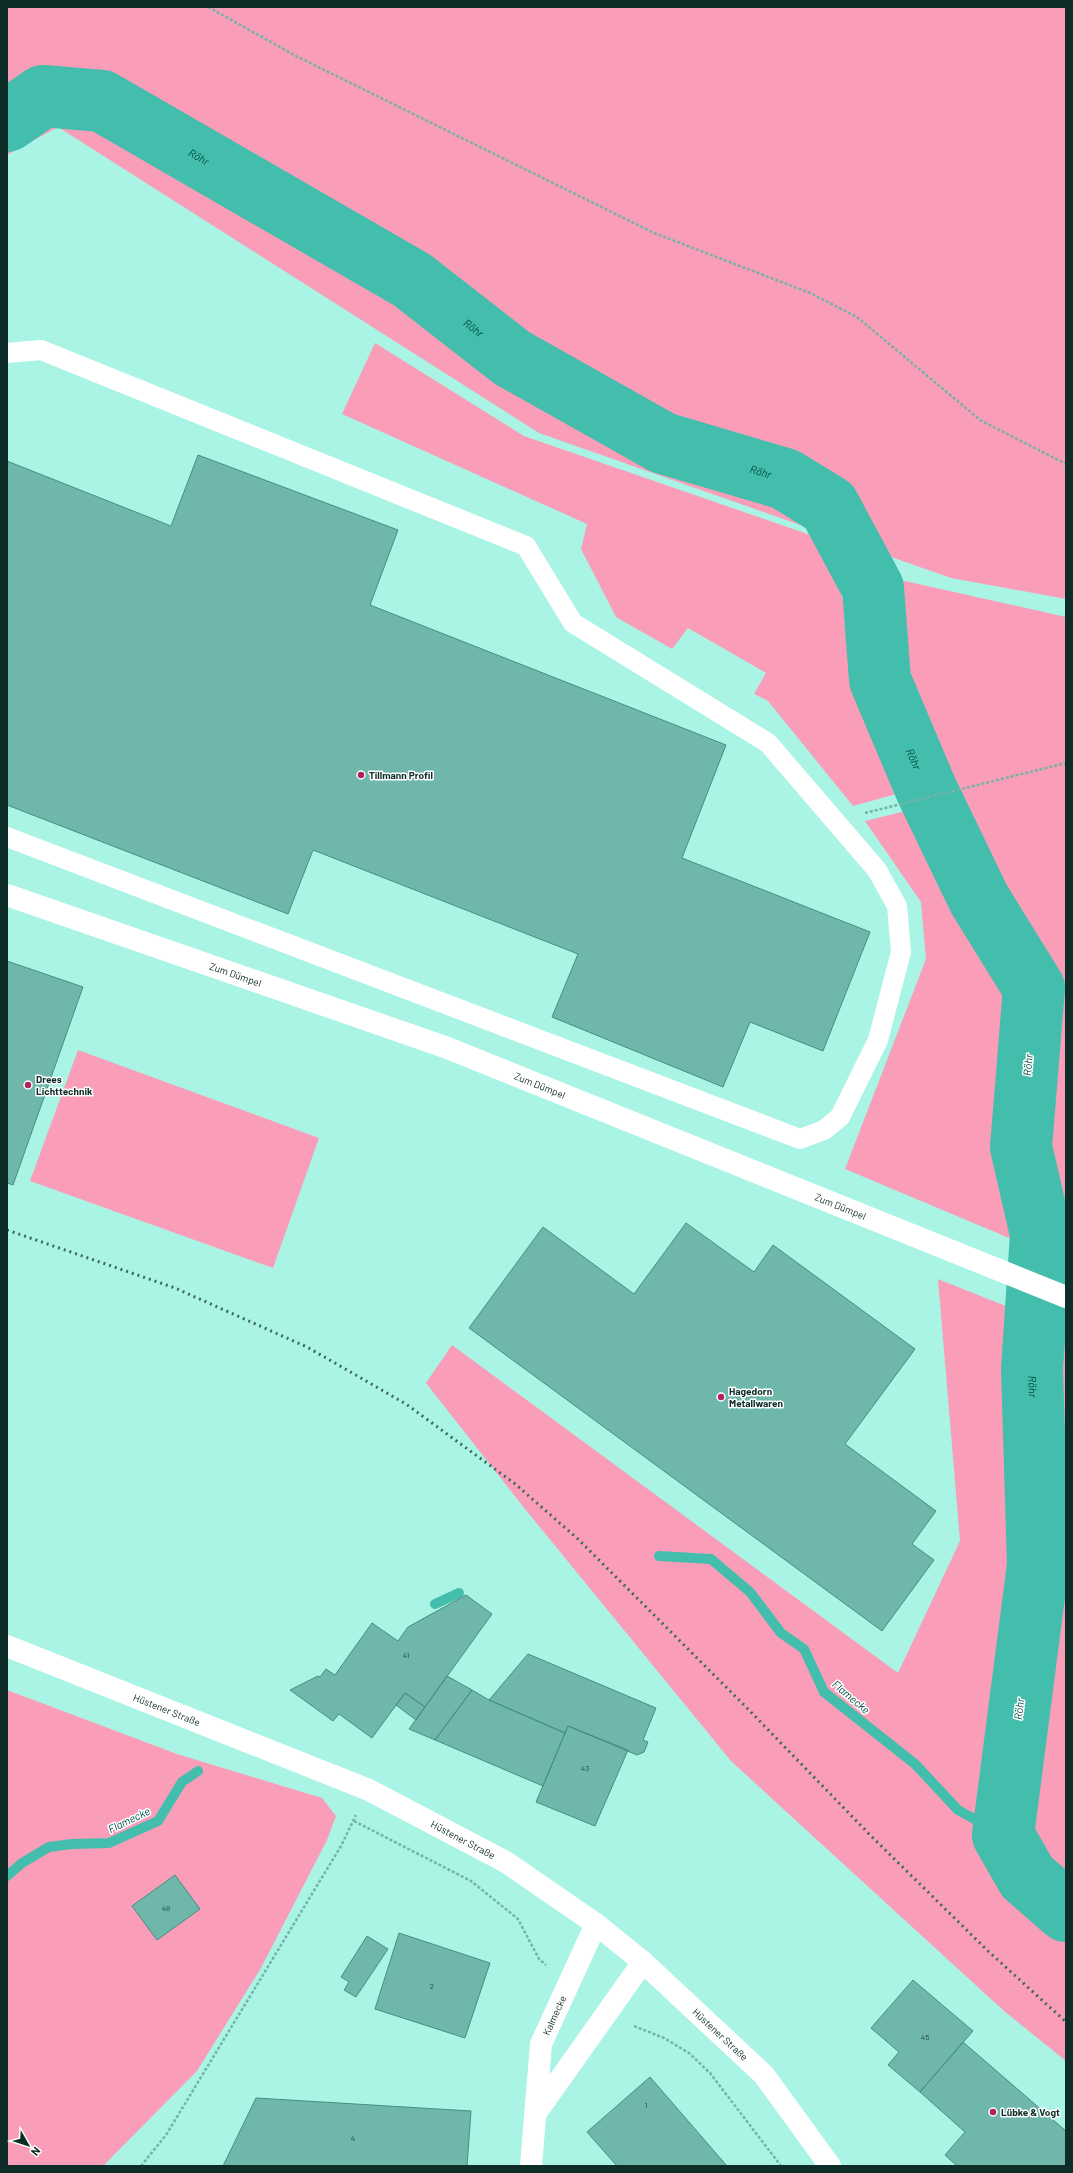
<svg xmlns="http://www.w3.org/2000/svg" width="1073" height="2173" viewBox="0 0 1073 2173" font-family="Barlow,sans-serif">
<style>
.green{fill:#fa9db8}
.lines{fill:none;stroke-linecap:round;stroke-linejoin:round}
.stream{stroke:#44beac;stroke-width:10}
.river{stroke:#44beac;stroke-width:62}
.building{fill:#6eb7aa;stroke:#458e81}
.path{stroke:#76b2a7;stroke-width:2.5;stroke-dasharray:3 2;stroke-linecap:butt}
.service{stroke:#fff;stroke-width:20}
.minor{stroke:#fff;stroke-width:22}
.secondary{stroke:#fff;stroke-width:22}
.rail{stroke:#3c6861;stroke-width:3;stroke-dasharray:2 4;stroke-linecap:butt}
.poi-dot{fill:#af235e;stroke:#fff;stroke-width:1.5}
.labels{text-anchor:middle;stroke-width:3;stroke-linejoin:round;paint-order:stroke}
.number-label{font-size:8px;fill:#265048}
.poi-label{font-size:10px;font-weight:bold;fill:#0e2d28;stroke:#fff;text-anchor:start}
.street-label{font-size:10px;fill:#0e2d28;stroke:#fff}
.water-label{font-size:11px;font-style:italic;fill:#004b41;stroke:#fff}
</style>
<rect width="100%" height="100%" fill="#aaf4e6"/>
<path class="green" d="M7 7H1066V599L951 578 539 433 58 127 7 155Z
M375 343 524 436 825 540 900 793 853 806 768 701 754 694 766 673 688 628 672 649 616 617 581 549 587 524 342 414Z
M851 569 1066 617V1262L845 1169 926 959 921 902 865 821 926 806Z
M78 1050 319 1138 273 1268 30 1181Z
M938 1279 1066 1330V2061L1004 2011 731 1761 525 1509 426 1383 452 1345 898 1673 960 1541Z
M7 1690 177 1754 322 1798 336 1816 327 1840 261 1968 197 2071 103 2166H7Z"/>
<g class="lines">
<path class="stream" d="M659 1556 711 1559 750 1592 781 1633 804 1649 824 1692 915 1764 958 1810 1003 1835
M435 1604 459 1593
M7 1876 22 1863 49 1847 72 1844 109 1843 158 1821 182 1782 198 1771"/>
<path class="river" id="s1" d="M7 121 43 96 102 101 412 280 512 358 663 443 785 479 829 506 873 588 880 680 926 789 979 899 1034 988 1021 1147 1041 1234 1032 1369 1038 1565 1003 1835 1027 1877 1066 1911"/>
</g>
<path class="building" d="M198 455 398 530 370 605 726 745 682 858 870 932 823 1051 750 1022 723 1087 552 1017 578 954 313 850 288 914 7 805V461L171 526Z
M7 961 83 987 13 1185 7 1183Z
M686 1223 754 1272 773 1245 915 1349 845 1444 936 1511 912 1544 934 1560 882 1631 469 1328 543 1227 634 1294Z
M466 1595 492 1614 425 1707 405 1693 372 1738 339 1714 333 1721 290 1690 318 1676 320 1677 326 1669 335 1675 372 1623 398 1641 408 1627Z
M528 1654 656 1708 643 1740 648 1742 644 1752 637 1755 568 1726 565 1733 489 1700Z
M447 1676 472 1690 435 1740 409 1729Z
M472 1690 489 1700 565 1733 543 1786 435 1740Z
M405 1693 425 1707 416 1720 396 1705Z
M568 1726 628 1750 595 1826 536 1802Z
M175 1875 200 1909 157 1940 132 1906Z
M399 1933 490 1963 465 2038 375 2009Z
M367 1936 388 1949 356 1997 344 1990 349 1982 341 1977Z
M913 1980 973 2031 920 2092 888 2065 899 2052 871 2028Z
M963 2042 1066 2131V2166H957L945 2155 965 2132 920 2092Z
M650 2077 727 2166H617L587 2132Z
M256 2098 471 2111 467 2166H223Z"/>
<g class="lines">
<path class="path" d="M208 7 296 56 654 233 810 293 857 317 980 420 1066 464
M865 813 1066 763
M354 1821 471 1881 518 1919 539 1959 546 1965
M634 2026 664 2038 689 2053 710 2073 781 2166
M141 2166 166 2135 341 1846 356 1815"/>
<path class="service" d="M7 353 41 350 526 546 573 623 768 743 877 870 897 906 901 952 878 1040 840 1117 824 1130 800 1139 7 837"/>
<g class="minor">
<path id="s2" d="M7 895 445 1047 1066 1297"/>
<path d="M536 2113 643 1962"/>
<path id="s3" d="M531 2166 541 2044 596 1924"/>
</g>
<path class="secondary" id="s4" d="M7 1646 369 1790 506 1862 596 1924 643 1962 764 2075 830 2166"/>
<path class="rail" d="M7 1230 175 1288 307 1347 406 1404 514 1483 578 1539 748 1709 871 1836 988 1951 1066 2022"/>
</g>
<g class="poi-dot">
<circle cx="361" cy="775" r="4"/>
<circle cx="28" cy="1085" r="4"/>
<circle cx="721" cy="1397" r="4"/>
<circle cx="993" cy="2112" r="4"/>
</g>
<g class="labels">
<g class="number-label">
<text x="406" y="1658">41</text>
<text x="585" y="1771">43</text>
<text x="166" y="1911">48</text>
<text x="432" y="1989">2</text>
<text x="925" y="2040">45</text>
<text x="646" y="2108">1</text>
<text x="353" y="2141">4</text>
</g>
<g class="poi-label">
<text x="369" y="779">Tillmann Profil</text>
<text x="36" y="1083">Drees<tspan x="36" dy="12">Lichttechnik</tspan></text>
<text x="729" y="1395">Hagedorn<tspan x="729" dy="12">Metallwaren</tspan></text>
<text x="1001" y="2116">Lübke &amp; Vogt</text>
</g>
<g class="street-label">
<text dy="4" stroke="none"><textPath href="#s2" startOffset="242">Zum Dümpel</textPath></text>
<text dy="4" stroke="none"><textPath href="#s2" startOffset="566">Zum Dümpel</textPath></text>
<text dy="4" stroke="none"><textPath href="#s2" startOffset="890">Zum Dümpel</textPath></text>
<text dy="4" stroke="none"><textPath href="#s4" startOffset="172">Hüstener Straße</textPath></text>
<text dy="4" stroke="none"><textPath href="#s4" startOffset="496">Hüstener Straße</textPath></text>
<text dy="4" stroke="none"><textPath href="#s3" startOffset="154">Kalmecke</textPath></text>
<text dy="4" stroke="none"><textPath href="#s4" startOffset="820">Hüstener Straße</textPath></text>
</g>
<g class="water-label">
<text dy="4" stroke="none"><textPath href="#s1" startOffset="215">Röhr</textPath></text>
<text dy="4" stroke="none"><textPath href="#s1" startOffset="539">Röhr</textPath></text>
<text dy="4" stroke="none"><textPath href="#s1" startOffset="863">Röhr</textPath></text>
<text dy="4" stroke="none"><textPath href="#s1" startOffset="1211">Röhr</textPath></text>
<text transform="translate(1028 1065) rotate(-85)" y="4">Röhr</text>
<text dy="4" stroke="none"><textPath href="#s1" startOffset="1872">Röhr</textPath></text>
<text transform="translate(851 1697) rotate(40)" y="4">Flamecke</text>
<text transform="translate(1019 1709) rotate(-83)" y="4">Röhr</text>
<text transform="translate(129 1820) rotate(-26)" y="4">Flamecke</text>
</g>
</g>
<rect width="1073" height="2173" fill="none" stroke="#0e2d28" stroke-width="16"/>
<g transform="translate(28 2145) rotate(129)" stroke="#ffffff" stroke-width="3" paint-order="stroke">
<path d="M0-3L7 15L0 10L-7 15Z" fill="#0e2d28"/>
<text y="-6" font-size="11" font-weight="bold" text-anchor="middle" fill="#0e2d28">N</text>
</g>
</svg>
